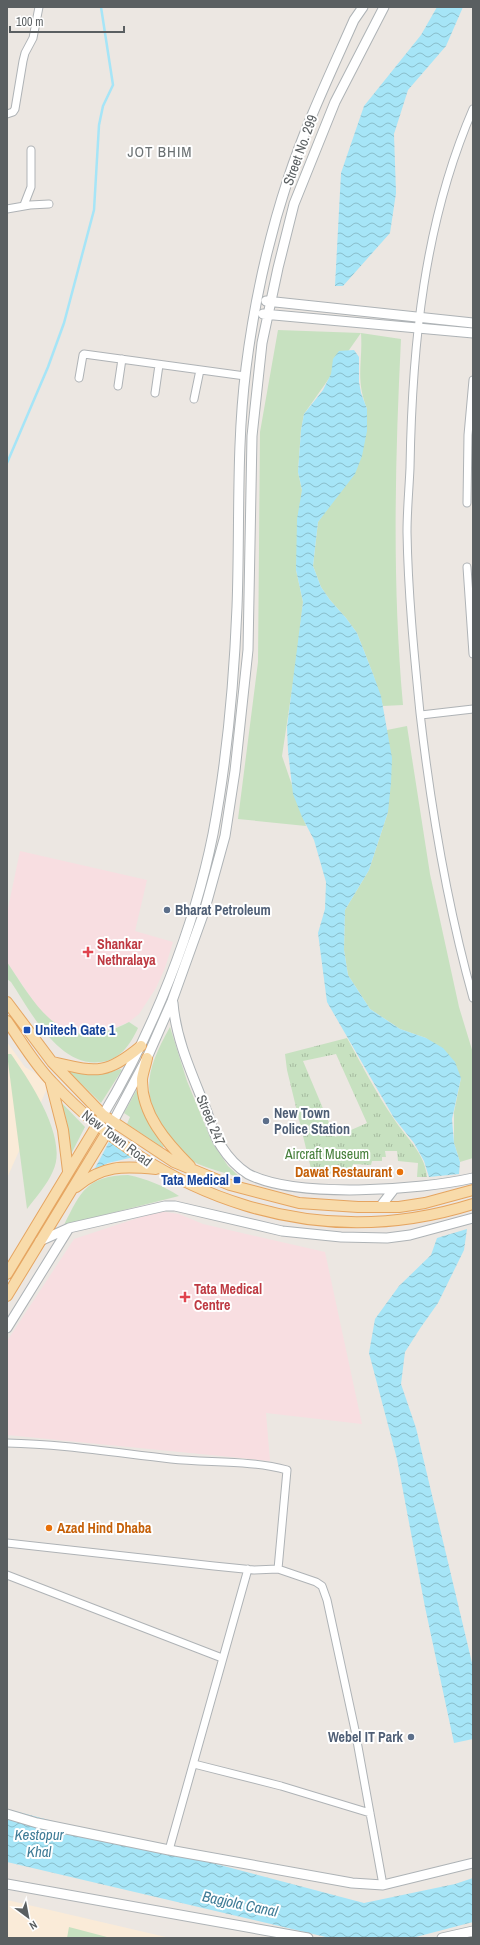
<svg xmlns="http://www.w3.org/2000/svg" width="480" height="1945" viewBox="0 0 480 1945" font-family="'Archivo Narrow',sans-serif">
<style>
.commercial{fill:#faebd8}
.medical{fill:#f8dee1}
.grass{fill:#c7e1c0}
.park{fill:url(#park-tufts);fill-rule:evenodd}
.water{fill:url(#water-waves)}
.lines{fill:none;stroke-linecap:round;stroke-linejoin:round}
.stream{stroke:#a6e5f7;stroke-width:2.5}
.street-casing{stroke:#afb3b6;stroke-width:9}
.secondary-casing{stroke:#aeb3b6;stroke-width:11}
.primary-casing{stroke:#e5a561;stroke-width:12}
.street{stroke:#fff;stroke-width:7}
.secondary{stroke:#fff;stroke-width:9}
.primary{stroke:#f8dbaa;stroke-width:10}
.service-dot{fill:#5c6f8a;stroke:#fff;stroke-width:1.5}
.health-dot{fill:#e0444e;stroke:#fff;stroke-width:1.5}
.transit-dot{fill:#1a4fb4;stroke:#fff;stroke-width:1.5}
.food-dot{fill:#e8710a;stroke:#fff;stroke-width:1.5}
.labels{text-anchor:middle;stroke-width:4;stroke-linejoin:round;paint-order:stroke}
.street-label{font-size:14px;fill:#5a5f61;stroke:#fff}
.service-label{font-size:14px;font-weight:bold;fill:#4e5e75;stroke:#fff;text-anchor:start}
.health-label{font-size:14px;font-weight:bold;fill:#be3a42;stroke:#fff;text-anchor:start}
.transit-label{font-size:14px;font-weight:bold;fill:#164399;stroke:#fff;text-anchor:start}
.park-label{font-size:14px;fill:#467f3b;stroke:#fff}
.food-label{font-size:14px;font-weight:bold;fill:#c56008;stroke:#fff;text-anchor:end}
.neighbourhood-label{font-size:15px;letter-spacing:1px;fill:#6b7173;stroke:#fff}
.water-label{font-size:15px;font-style:italic;fill:#3f7c97;stroke:#fff}
</style>
<defs>
<pattern id="park-tufts" width="24" height="20" patternUnits="userSpaceOnUse"><rect width="24" height="20" fill="#c7e1c0"/><path d="M3 7l-1-3M5 7V3M7 7l1-3M15 17l-1-3M17 17v-4M19 17l1-3" fill="none" stroke="#a5ba9f"/></pattern>
<pattern id="water-waves" width="16" height="10" patternUnits="userSpaceOnUse"><rect width="16" height="10" fill="#a6e5f7"/><path d="M0 5q4-4 8 0t8 0" fill="none" stroke="#8abdcb"/></pattern>
</defs>
<rect width="100%" height="100%" fill="#ece7e2"/>
<path class="commercial" d="M7 1042 25 1067 50 1082 7 1178Z
M7 1900 170 1938H7Z"/>
<path class="medical" d="M20 851 147 880 135 931 173 942 165 968 156 988 139 1014 129 1022 106 1031 92 1033H79L59 1027 48 1019 36 1005 7 962V913Z
M159 1211 179 1214 203 1224 325 1252 362 1424 266 1413 270 1461 7 1435V1341L74 1239Z"/>
<path class="grass" d="M278 330 361 333 401 339C395 461 392 583 403 705L383 706 373 674 357 633 346 618 330 600 321 587 313 566 318 522 335 498 367 409C355 378 363 363 361 333L304 414 301 430 298 472 302 490 296 570 303 602 297 656 282 756 306 826 238 819 258 662 260 432Z
M407 726 430 874 459 1007 473 1053V1158L460 1162 454 1143V1112L461 1078 426 1038 400 1029 370 1009 348 975 344 950 345 910 369 870 388 812 387 730Z
M7 962C39 1010 63 1057 129 1022L138 1028C130 1045 120 1060 101 1062 59 1068 31 1012 11 982L7 979Z
M170 1027 187 1081 212 1142 228 1166 241 1178C227 1173 212 1170 198 1164 189 1160 181 1148 174 1141 138 1100 145 1071 170 1027Z
M7 1054H11C29 1080 69 1138 53 1171 47 1185 36 1197 27 1209Z
M120 1069 122 1070 101 1103 68 1071C90 1076 99 1077 120 1069Z
M138 1089 147 1120 164 1147H162L127 1124 130 1117 124 1113 136 1091Z
M59 1100 85 1127 69 1158Z
M128 1175C147 1179 162 1185 179 1196L64 1225C81 1191 87 1176 128 1175Z
M69 1927 107 1937V1938H67Z"/>
<path class="park" d="M347 1038C362 1065 376 1093 394 1119 406 1138 425 1153 427 1177H417L418 1163 398 1161 397 1151H385L386 1157H382V1161H372L371 1165 353 1164 352 1174 312 1173 287 1070 285 1054ZM336 1054 367 1123 335 1137 303 1061Z"/>
<path class="water" d="M437 7H463L446 46 408 90 394 134 396 193 390 233 343 286H335L341 173 364 106 421 35Z
M354 350 359 357V382L361 393 367 409V431L362 456 355 474 318 522 313 566 321 587 330 600 346 618 357 633 373 674 381 696 392 758 391 783 388 812 369 870 345 910 344 950 348 975 370 1009 400 1029 426 1038 443 1048 455 1062 461 1078 452 1119 454 1143 460 1162 459 1174 429 1177 424 1161 414 1143 394 1118 327 1002 318 933 325 909 326 882 314 840 302 817 293 794 288 751 287 727 303 602 296 570 297 519 302 490 298 472 301 430 304 414 323 390 331 374 333 359 339 351Z
M109 1142 134 1157 108 1163 94 1170Z
M467 1229 464 1250 438 1303 421 1327 405 1352 401 1384 416 1428 473 1667V1739L454 1743 425 1607 397 1459 369 1353 375 1319 399 1286 431 1255 437 1238Z
M7 1809 364 1903 455 1884 473 1878V1922L412 1938H330L7 1862Z"/>
<g class="lines">
<path class="stream" d="M7 463 48 367 64 323 94 210 99 125 103 106 113 85 101 7"/>
<g class="street-casing">
<path id="street" d="M473 109C424 222 412 346 410 468 409 490 407 511 407 532 408 592 414 653 420 713 431 809 447 905 473 998
M7 114 13 112 15 109 23 61 25 53 33 38 39 7
M24 205 31 187V150
M7 209 30 205 49 204
M79 378 83 355 84 354 245 376
M118 386 122 359
M155 393 159 365
M194 399 200 370
M467 503 468 435 473 380
M467 567 473 654
M421 715 473 709
M7 1443C62 1444 117 1453 171 1459 209 1463 250 1460 287 1470L278 1569
M7 1543 214 1566 254 1570 278 1569 316 1582 322 1586 327 1600 355 1730 383 1885
M7 1575 222 1658
M194 1764 281 1786 370 1813
M169 1850 248 1569"/>
</g>
<g class="secondary-casing">
<path id="secondary" d="M266 301 473 323
M263 314 473 333
M173 1003C176 1041 193 1076 207 1112 211 1123 214 1137 221 1146 228 1157 237 1167 248 1174 297 1199 420 1190 473 1178
M103 1115C153 1032 194 929 213 834 227 760 234 683 237 607 240 528 236 447 246 368 254 304 268 240 288 179 306 124 331 72 354 20L363 7
M113 1122 147 1058 172 1001 204 912 225 836 235 771 248 650 252 436 262 343 278 268 294 204 335 102 384 7
M380 1207 394 1189
M40 1241 69 1228 165 1206H175L282 1231 341 1237 387 1238 410 1235 473 1218
M7 1328 69 1228
M7 1814 37 1823 169 1850 352 1883 383 1885 473 1863
M7 1884 308 1938
M442 1938 473 1931"/>
</g>
<g class="primary-casing">
<path id="primary" d="M7 1002 52 1062 103 1115 174 1162 230 1185 299 1203 358 1207H399L425 1203 473 1190
M7 1021C21 1041 35 1065 52 1082 161 1199 317 1253 473 1204
M147 1058C146 1064 143 1072 142 1079 141 1114 167 1143 190 1166
M52 1062C96 1072 105 1076 141 1046
M51 1083 63 1130 68 1171
M76 1187C103 1165 123 1166 156 1169
M7 1274 100 1120
M7 1296 110 1127"/>
</g>
<use href="#street" class="street"/>
<use href="#secondary" class="secondary"/>
<use href="#primary" class="primary"/>
</g>
<g class="service-dot">
<circle cx="167" cy="910" r="4"/>
<circle cx="266" cy="1121" r="4"/>
<circle cx="411" cy="1737" r="4"/>
</g>
<g class="health-dot">
<path d="M86 946h4v4h4v4h-4v4h-4v-4h-4v-4h4z"/>
<path d="M183 1291h4v4h4v4h-4v4h-4v-4h-4v-4h4z"/>
</g>
<g class="transit-dot">
<rect x="23" y="1026" width="8" height="8" rx="2"/>
<rect x="233" y="1176" width="8" height="8" rx="2"/>
</g>
<g class="food-dot">
<circle cx="400" cy="1172" r="4"/>
<circle cx="49" cy="1528" r="4"/>
</g>
<g class="labels">
<g class="street-label">
<text transform="translate(300 150) rotate(-70)" y="5">Street No. 299</text>
<text transform="translate(211 1120) rotate(67)" y="5">Street 247</text>
<text transform="translate(117 1138) rotate(37)" y="5">New Town Road</text>
</g>
<g class="service-label">
<text x="175" y="915">Bharat Petroleum</text>
<text x="274" y="1118">New Town<tspan x="274" dy="16">Police Station</tspan></text>
<text x="403" y="1742" text-anchor="end">Webel IT Park</text>
</g>
<g class="health-label">
<text x="97" y="949">Shankar<tspan x="97" dy="16">Nethralaya</tspan></text>
<text x="194" y="1294">Tata Medical<tspan x="194" dy="16">Centre</tspan></text>
</g>
<g class="transit-label">
<text x="35" y="1035">Unitech Gate 1</text>
<text x="229" y="1185" text-anchor="end">Tata Medical</text>
</g>
<g class="park-label">
<text x="327" y="1159">Aircraft Museum</text>
</g>
<g class="food-label">
<text x="392" y="1177">Dawat Restaurant</text>
<text x="57" y="1533" text-anchor="start">Azad Hind Dhaba</text>
</g>
<g class="neighbourhood-label">
<text x="160" y="157">JOT BHIM</text>
</g>
<g class="water-label">
<text x="39" y="1840">Kestopur<tspan x="39" dy="17">Khal</tspan></text>
<text transform="translate(240 1904) rotate(12)" y="5">Bagjola Canal</text>
</g>
</g>
<rect width="480" height="1945" fill="none" stroke="#5a5f61" stroke-width="16"/>
<g transform="translate(28 1917) rotate(148)" stroke="#ffffff" stroke-width="3" paint-order="stroke">
<path d="M0-3L7 15L0 10L-7 15Z" fill="#5a5f61"/>
<text y="-6" font-size="11" font-weight="bold" text-anchor="middle" fill="#5a5f61">N</text>
</g>
<path d="M10 26v6h114v-6" fill="none" stroke="#5a5f61" stroke-width="2"/>
<text x="16" y="26" font-size="12" fill="#5a5f61" stroke="#ffffff" stroke-width="3" paint-order="stroke">100 m</text>
</svg>
